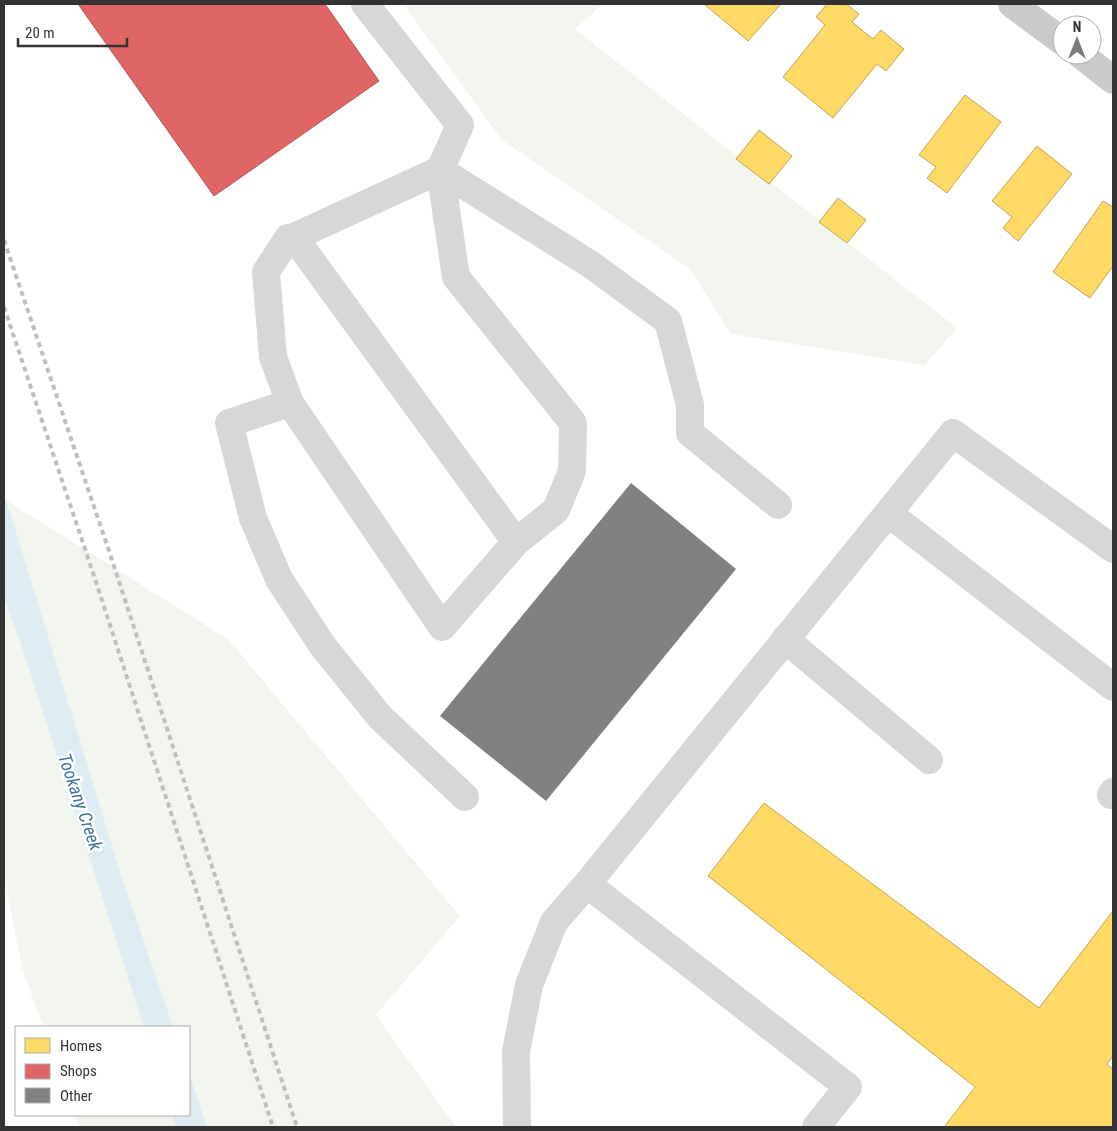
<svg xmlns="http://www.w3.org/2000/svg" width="1117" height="1131" viewBox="0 0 1117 1131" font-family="'Roboto Condensed',sans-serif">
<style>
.green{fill:#f1f5ed}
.water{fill:#ddebf3}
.homes{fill:#ffd966;stroke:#c2a757}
.shops{fill:#e06666;stroke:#ac5757}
.building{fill:#818181}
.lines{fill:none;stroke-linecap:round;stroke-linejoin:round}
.minor{stroke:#d7d7d7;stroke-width:28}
.major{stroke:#cacaca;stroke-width:28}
.rail{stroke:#bebebe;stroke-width:4;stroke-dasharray:5 4;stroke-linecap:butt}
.labels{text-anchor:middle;stroke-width:5;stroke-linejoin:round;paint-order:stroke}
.water-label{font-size:18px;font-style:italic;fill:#3f7597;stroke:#fff}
</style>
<rect width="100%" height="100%" fill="#fff"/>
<path class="green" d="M403 4H603L575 29 957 328 925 365 731 334 690 269 502 140Z
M4 499 228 639 460 916 376 1015 456 1127H79L74 1115H189V1027H43L22 968 4 877Z"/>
<path class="water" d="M4 493 121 875 173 1027H144L21 644 4 598Z
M189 1073 207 1127H176L172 1115H189Z"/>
<path class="homes" d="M704 4H781L748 41Z
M827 4H846L859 14 852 22 873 39 881 30 904 49 886 71 877 64 833 118 783 77 825 25 816 17Z
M965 95 1001 122 947 193 927 178 936 167 919 155Z
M759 130 792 156 769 184 736 159Z
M1037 146 1072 174 1018 241 1003 228 1012 217 992 201Z
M838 198 866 220 847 243 819 222Z
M1103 201 1113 207V266L1090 298 1053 272Z
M764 803 1039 1008 1113 911V1056L1107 1064 1113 1069V1127H944L975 1087 708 876Z"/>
<path class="shops" d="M78 4H325L379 81 214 196Z"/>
<path class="building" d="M631 483 736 569 546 801 440 716Z"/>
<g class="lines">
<path class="minor" d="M365 4 460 125 440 170 456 277 573 423 572 471 556 510 516 542 294 237 440 170
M440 170 590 264 668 321 690 405V433L778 505
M294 237 288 238 266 272 273 357 290 403 442 627 516 542
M290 403 229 423 253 518 279 579 322 645 380 717 465 797
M888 513 1113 687
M785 639 929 760
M1111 795 1113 792
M587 884 953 433 1113 549
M517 1127 516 1052 529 985 554 922 587 884 848 1087 816 1127"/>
<path class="major" d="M1012 4 1062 41
M1081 55 1113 80"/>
<path class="rail" d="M4 240 112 560 297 1127
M4 307 97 585 273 1127"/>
</g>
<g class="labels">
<g class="water-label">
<text transform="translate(80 802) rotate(71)" y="6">Tookany Creek</text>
</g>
</g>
<rect width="1117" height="1131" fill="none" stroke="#333333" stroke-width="10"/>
<rect x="15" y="1026" width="175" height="90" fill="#ffffff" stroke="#adadad"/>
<rect x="25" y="1038" width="25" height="15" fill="#ffd966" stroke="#adadad"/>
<text x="60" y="1051" font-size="15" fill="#333333">Homes</text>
<rect x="25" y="1064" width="25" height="15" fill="#e06666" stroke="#adadad"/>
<text x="60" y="1076" font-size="15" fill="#333333">Shops</text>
<rect x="25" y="1088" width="25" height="15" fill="#818181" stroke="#adadad"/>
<text x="60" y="1101" font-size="15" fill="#333333">Other</text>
<g transform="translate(1077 40)"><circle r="24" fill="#ffffff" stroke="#adadad"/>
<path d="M0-4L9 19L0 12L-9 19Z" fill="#7a7a7a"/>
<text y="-8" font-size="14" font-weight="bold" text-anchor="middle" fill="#333333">N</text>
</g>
<path d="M18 38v8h109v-8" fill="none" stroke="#333333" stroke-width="2.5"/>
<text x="25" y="38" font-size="15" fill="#333333" stroke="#ffffff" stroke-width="4" paint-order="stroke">20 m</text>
</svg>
